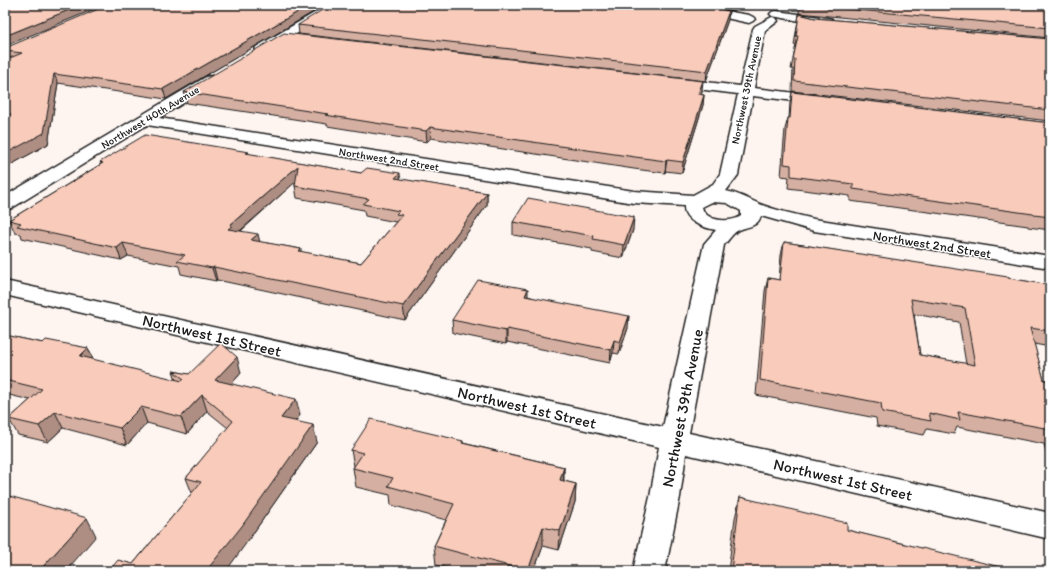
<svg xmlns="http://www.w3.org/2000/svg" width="1055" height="576" viewBox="0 0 1055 576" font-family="Itim,sans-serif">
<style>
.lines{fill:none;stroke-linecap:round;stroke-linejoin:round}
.minor-casing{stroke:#1c1c1c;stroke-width:3}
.minor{fill:#fff;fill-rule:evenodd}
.wall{fill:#d5afa1;stroke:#1c1c1c;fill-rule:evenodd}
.shaded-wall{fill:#ae8e83;stroke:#1c1c1c}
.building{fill:#f8cbbb;stroke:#1c1c1c;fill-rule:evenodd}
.labels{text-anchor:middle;stroke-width:3;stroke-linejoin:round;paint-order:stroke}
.far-street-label{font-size:11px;fill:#1c1c1c;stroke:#fff}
.street-label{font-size:13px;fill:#1c1c1c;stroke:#fff}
.near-street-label{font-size:16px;fill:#1c1c1c;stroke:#fff}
</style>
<rect width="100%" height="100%" fill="#fef5f1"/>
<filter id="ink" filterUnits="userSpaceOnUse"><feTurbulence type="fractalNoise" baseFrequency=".025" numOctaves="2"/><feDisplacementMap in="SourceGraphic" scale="8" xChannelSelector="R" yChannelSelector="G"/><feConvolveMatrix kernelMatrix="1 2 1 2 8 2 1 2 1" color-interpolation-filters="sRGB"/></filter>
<g filter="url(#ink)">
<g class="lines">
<g class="minor-casing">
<path id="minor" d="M328 5H342L266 53H256L255 50 256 47Z
M635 5H678L707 8 749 15 753 17 755 19 753 21 749 23 707 14 641 8Z
M776 11 828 18 832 19 834 22 832 25 828 26 772 16 770 14 772 12Z
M772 17 776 18 778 21 765 31 754 88 820 96 825 97 827 100 825 103 820 104 753 96 738 175 726 191C736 193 744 197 753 201 772 210 794 214 814 219L1050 256V268L814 231 761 216C757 228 746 226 737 231 732 234 728 241 724 245L689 433 1050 513V539L686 454 680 497 665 571H633L650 497 659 447 5 295V281L663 427 704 244 716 230C704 228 683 221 684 206L634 203 147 125 12 208 5 210V196L206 77 211 76 216 77 218 80 216 83 159 118 634 191 693 195 713 184 720 174 738 94 672 86 667 85 665 82 667 79 672 78 740 86 753 29 755 26ZM712 202 727 203 741 211V216C731 223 705 222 702 207Z"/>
</g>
<use href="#minor" class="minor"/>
</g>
<path class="wall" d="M108 5H325L166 99 58 83 48 144 5 168V51Z
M689 5H733L731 11 713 8 728 20 706 81 299 34 298 25 699 6Z
M799 5H1050V38L799 13Z
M799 14 815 18 1050 39V121L792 91 793 69H791L796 45H794Z
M702 91 700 94 704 95 703 105 682 173 665 171V173L634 169 431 138 427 142 327 126V124L187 103 184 92Z
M792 92 1050 123V230L1028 227V226L850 201V196L788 188 789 177 781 176 785 129 788 118H789L790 102Z
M249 154 361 173 487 193V205L405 320 217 280 216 281 181 274 179 266 128 256 121 260 22 238 21 234 15 233 9 220 101 164 100 162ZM295 182V186L297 198 364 210 365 216 396 222 361 263 301 252V249L260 242 241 231Z
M513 222 633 230 623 258 592 252V249L513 235Z
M784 242 1050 285V347L1034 344 1044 380 1050 381V452H1046L1044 444 957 427 954 434 927 429 924 435 877 426 876 418 756 395 765 291 768 278 779 280 781 255ZM914 314 959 322 966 364 920 355Z
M528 296 628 328 619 354 613 353 610 363 507 342 506 344 453 333 452 320Z
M5 335 43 343 88 348 93 360 176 380 173 371 189 374 241 373 231 384 300 415 296 421 317 442 247 542 133 564 192 493 186 478 228 428 207 411 187 434 147 423 127 445 63 428 48 442 18 435 9 419 30 400 5 394Z
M463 441V443L564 467V481L576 484 575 502 559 550 543 546 534 571H460L436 565 434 546 446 520 391 505 390 495 356 487 353 468 354 466 351 450Z
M740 497 847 530 1010 571H728L735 518Z"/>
<path class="shaded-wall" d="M81 5H104L5 46V36Z
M310 5H325L166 99 163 89Z
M729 11 728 20 706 81 707 71Z
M54 74 58 83 48 144 5 168V154Z
M703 81 702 91 696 104 698 94Z
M704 95 703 105 682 173 683 162Z
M430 127 431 138 427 142 426 131Z
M667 160 665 171V173L666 161Z
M298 166 300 178 234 236 228 229 230 225Z
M400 173 401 185 395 178Z
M487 193V205L405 320 403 306Z
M634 217 633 230 623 258 624 245Z
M258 234 261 247 251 240Z
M123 243 128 256 121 260 117 248Z
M214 267 217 280 216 281 212 268Z
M528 289V302L525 296Z
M629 316 628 328 619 354 620 342Z
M507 329V342L506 344V331Z
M614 340 613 353 610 363 611 350Z
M88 348 95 364 80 356Z
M237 357 241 373 220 397 215 380Z
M202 395 207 411 187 434 181 417Z
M296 399 300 415 286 434 281 418Z
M141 407 147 423 127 445 120 428Z
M55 412 63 428 48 442 39 426Z
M313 425 317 442 247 542 226 571H206Z
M564 467 563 486 560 480Z
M576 484 575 502 559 550 560 531Z
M87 518 96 536 66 571H39Z
M543 527V546L534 571H528Z"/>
<path class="building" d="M5 5H81L5 36Z
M108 5H310L163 89 54 74 44 133 5 154V117L11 114H5V60L22 53 5 51V48Z
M330 5H685L708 7 729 11 707 71 298 25Z
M805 5H1050V28Z
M799 14 815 18 1050 39V110L794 81 795 59H793L798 36H796Z
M284 33 703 81 698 94 704 95 683 162 667 160 666 161 635 157 430 127 426 131 325 115 328 114 184 92Z
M792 92 1050 123V217L1034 215 1033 214 853 189V184L791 176V165L784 164 788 118H790Z
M145 135 249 152 246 153 361 173 367 168 400 173 395 178 487 193 403 306 214 267 212 268 177 261 185 255 123 243 117 248 17 226 21 223 9 220 103 163 100 162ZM298 166 295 186 369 199 363 204 399 211 396 214 402 215 361 263 299 251 301 249 251 240 258 234 228 229 232 226 230 225Z
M528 198 634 217 624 245 593 239 594 236 513 222Z
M784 242 1008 277V278L1050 285V331L1030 328 1044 380 1050 381V429L958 412 960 420 929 413 931 421 882 412 881 403 760 380 768 278 780 280ZM911 299 965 308 975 365 920 355Z
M478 280 528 289 525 296 629 316 620 342 614 340 611 350 507 329 506 331 452 320Z
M5 335 43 343 46 340 88 348 80 356 182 381 184 379 173 371 189 374 221 343 237 357 215 380 296 399 281 418 313 425 242 526 206 571H109L118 560 133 564 201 482 186 478 233 421 202 395 181 417 141 407 120 428 55 412 39 426 9 419 42 389 5 380Z
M371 419 463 441 462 443 564 467 560 480 576 484 560 531 543 527 528 571 434 546 454 504 388 486 393 478 353 468 363 453 351 450Z
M5 495H6L87 518 39 571H5Z
M740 497 847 523V530L1009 569 1010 571H731Z"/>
</g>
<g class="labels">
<g class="far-street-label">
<text transform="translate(746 90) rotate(-78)" y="4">Northwest 39th Avenue</text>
<text transform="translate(150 117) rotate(-31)" y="4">Northwest 40th Avenue</text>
<text transform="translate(389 159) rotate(9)" y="4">Northwest 2nd Street</text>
</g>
<g class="street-label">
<text transform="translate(932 244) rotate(9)" y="5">Northwest 2nd Street</text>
</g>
<g class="near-street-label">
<text transform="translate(212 335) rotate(13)" y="6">Northwest 1st Street</text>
<text transform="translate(527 407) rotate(13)" y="6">Northwest 1st Street</text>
<text transform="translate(682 408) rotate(-79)" y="6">Northwest 39th Avenue</text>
<text transform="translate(843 479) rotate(13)" y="6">Northwest 1st Street</text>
</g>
</g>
<rect width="1055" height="576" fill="none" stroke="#fff" stroke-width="20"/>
<rect x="10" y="10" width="1035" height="556" fill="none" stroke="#1c1c1c" stroke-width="1.5" filter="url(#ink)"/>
</svg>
